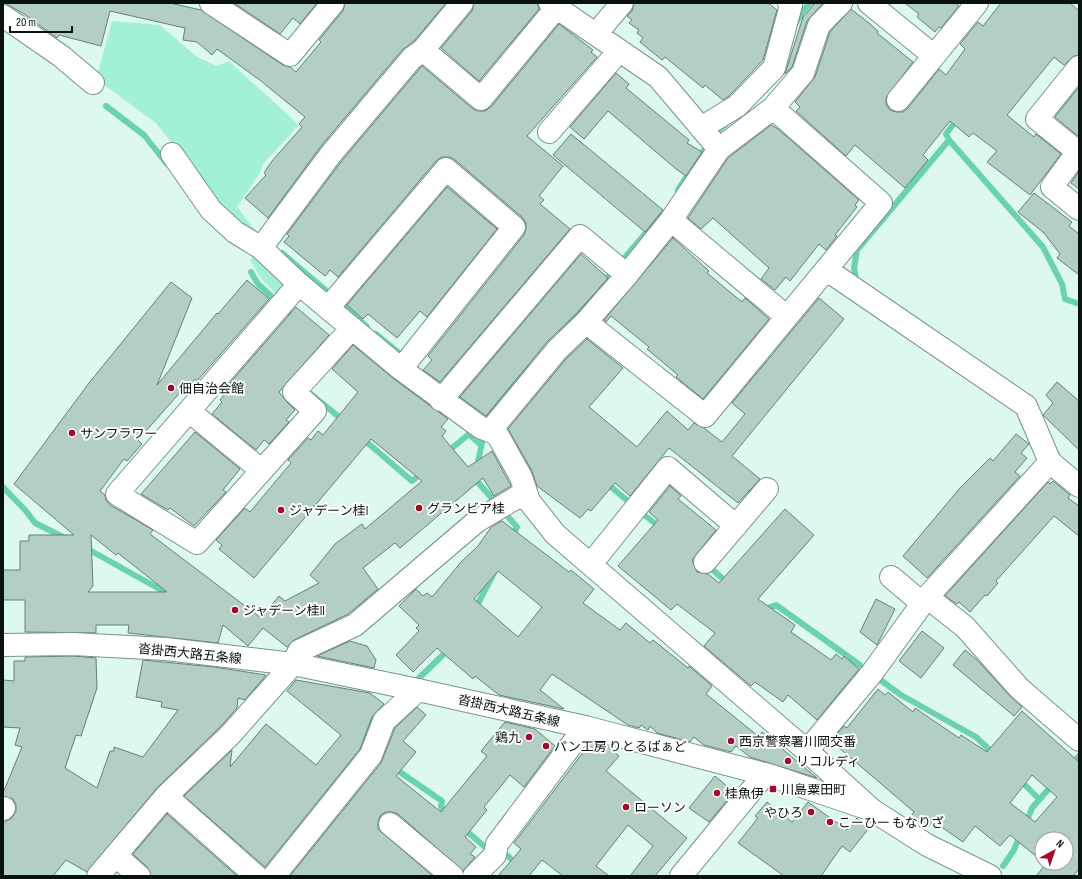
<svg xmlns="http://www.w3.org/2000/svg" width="1082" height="879" viewBox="0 0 1082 879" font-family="'Sofia Sans Condensed','Noto Sans JP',sans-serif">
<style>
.green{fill:#a2f0d5}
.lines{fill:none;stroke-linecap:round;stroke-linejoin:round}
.stream{stroke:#6ad2b0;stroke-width:6}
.building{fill:#b3cec4;stroke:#688178;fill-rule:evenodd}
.street-casing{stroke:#7a948a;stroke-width:24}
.secondary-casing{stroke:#7a948a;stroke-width:24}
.street{stroke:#fff;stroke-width:22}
.secondary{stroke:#fff;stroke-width:22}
.poi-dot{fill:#a50929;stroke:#fefefe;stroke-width:1.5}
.labels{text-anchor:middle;stroke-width:4;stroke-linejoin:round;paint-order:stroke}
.poi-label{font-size:13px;fill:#09120f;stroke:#fefefe;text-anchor:start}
.street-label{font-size:13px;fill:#09120f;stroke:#fefefe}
</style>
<rect width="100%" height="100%" fill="#ddf8ee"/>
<path class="green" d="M112 21 160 25 197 57 217 66 229 61 299 125 263 164 260 173 237 207 257 232 237 226 156 123 96 79Z
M254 255 291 286 280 298 260 277 250 260Z"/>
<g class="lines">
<path class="stream" d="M796 23 802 12 810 3
M106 106 144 135 167 164
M958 118 946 134 949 140 1043 247 1062 284 1065 299 1079 304
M678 190 716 132 725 125
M282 253 330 294
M251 272 258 284 295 318
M603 283 662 214
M857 284 854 268 857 250 949 140
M343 305 367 327
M562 330 590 298
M376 334 403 356
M306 390 344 421
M490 415 500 398 528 368
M362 438 412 481 422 473
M446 453 469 434 481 445
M477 467 484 433
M475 476V479L517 527 511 538
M605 482 629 502
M3 487 26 511 35 523 67 539
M643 514 661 528
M86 548 172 596
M707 565 729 584
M762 608 765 609 776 605 860 665
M475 609 494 573
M419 678 449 649
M879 679 901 695 976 737 994 754
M369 746 363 732 377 717
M1071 765 1079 756
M394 768 442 801 441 807 449 815
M1019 779 1039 799
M1026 823 1032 808 1053 784
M463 828 485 847 508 856 528 876
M1003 866 1014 850 1020 835"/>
</g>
<path class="building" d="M5 3H170L201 10 283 65 290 67 296 72 321 42 319 40 343 11 345 3H446L414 41 402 50 321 146 268 218 245 198 266 175 264 173 272 161 302 127 299 124 305 117 261 81 217 49 212 55 197 42 183 40 185 28 110 11 101 46 59 35 57 38 24 14Z
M234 3H317L300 24 293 18 280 34Z
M474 3H537L539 9 479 81 441 48 472 11Z
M634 3H768L777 10 763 60 729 96 723 100 705 85 703 88 665 57 662 60 640 42 643 38 637 33 639 30 629 23 632 20 627 16 632 11Z
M815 3H823L807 21 792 67 785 74 803 17Z
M905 3H955L959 6 941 28 939 27 935 32 917 17 919 14Z
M1001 3H1070L1079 11V55L1074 56 1064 65 1054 57 1007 115 1034 137 1036 134 1061 154 1030 195 987 162 997 151 973 133 969 137 950 121 923 155 928 160 905 188 855 145 846 156 796 111 800 107 795 102 815 77 830 32 851 9 869 23 878 31 877 33 913 62 886 98V105L890 110 896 112H903L908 108 939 69 946 75 965 49 960 44 978 22 983 26Z
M559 24 593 50 591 52 597 57 527 136 563 166 539 196 544 200 540 204 570 229 440 382 423 370 432 360 428 356 524 235 526 229V223L522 217 454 159 449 157H442L436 161 338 277 330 270 325 276 284 242 289 236 287 234 341 162 421 67 422 66 473 109 478 111H485L491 107Z
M616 73 629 84 626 88 689 140 687 143 702 152 686 176 676 169 608 111 584 139 570 127Z
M1079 87V137L1055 117Z
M771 125 778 129 859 200 855 205 857 207 835 235 837 236 826 250 819 244 790 281 786 277 775 290 761 279 769 268 713 218 701 229 688 218 728 158Z
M571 134 663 210 645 232 553 155Z
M1079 171V189L1071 183Z
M447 187 497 229 427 317 420 311 397 338 368 314 363 319 347 305Z
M1034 193 1072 222 1069 226 1079 234V275L1057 258 1060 254 1044 233 1018 212Z
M673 238 709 271 707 273 742 302 745 298 769 319 703 399 676 377 678 375 647 349 649 347 611 316 606 322 604 320Z
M581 254 608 278 577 313 547 342 486 416 460 397Z
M247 280 269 299 197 381 195 379 186 390 184 388 138 440 142 444 127 461 124 459 100 491 105 495 106 500 110 505 153 530 150 534 261 618 279 596 285 601 319 583 310 575 335 544 362 524 365 529 422 481 371 439 254 578 219 549 222 545 216 540 245 508 250 512 291 463 288 460 308 438 311 440 318 431 323 435 358 392 332 369 353 345 394 379 448 419 441 427 446 431 442 436 468 467 492 451 511 486 494 496 483 478 400 548 395 543 363 568 378 589 348 614 294 640 287 647 263 628 248 646 223 625 218 643 128 633 129 625H96V633L25 632V600H3V570H20V541H29V535H74L14 484 89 383 171 282 192 298 157 385 217 313 218 314ZM91 535 116 555 118 553 167 592H88L93 586Z
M819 298 844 319 732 456 760 479 738 503 669 448 630 496 615 483 591 511 588 509 580 518 537 486 532 471 508 429 566 359 587 339 623 368 589 407 637 447 667 411 688 430 694 423 704 428 722 442 745 414 732 403Z
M296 307 329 335 279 392 286 401 295 410 286 420 289 422 269 444 264 440 256 450 212 414 222 402 220 400 232 385 230 383Z
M1057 382 1079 401V450L1043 415 1053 403 1046 395Z
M195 432 240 469 223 490 226 492 194 526 170 508 168 510 141 494Z
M1016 434 1029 444 1021 453 1027 458 1015 472 1020 476 927 578 903 556 960 488 990 458 993 461Z
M1053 481 1070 495 1068 498 1079 506V536L1054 516 996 581 998 583 987 596 985 595 970 612 959 602 957 604 945 596 1048 482 1050 484Z
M670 486 681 496 678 499 716 530 692 560 697 572 708 574 719 583 785 509 814 535 758 599 795 625 791 632 831 660 836 654 842 659 844 656 859 669 817 720 788 695 783 702 755 682 751 686 704 646 715 633 677 604 671 610 618 566 658 520 649 512Z
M502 521 569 572 571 570 594 589 583 603 620 630 626 623 650 643 653 640 688 668 689 666 712 686 706 694 758 736 762 732 817 778 750 757 736 746 731 752 704 745 694 737 690 742 657 733 650 726 648 730 641 725 639 728 628 725 552 674 540 690 564 709 499 695 475 676 473 679 437 648 413 672 396 655 419 631 416 628 419 625 399 606 416 589 423 596 427 593 432 597 462 561 478 546 492 526ZM498 571 542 607 518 637 474 599Z
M876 599 895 609 877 645 860 632Z
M922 631 944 648 921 678 899 661Z
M350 641 367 646 376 660 374 668 317 656Z
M965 650 977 660 1010 696 1022 707 1014 716 953 665Z
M73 656 96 658 97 688 81 736 76 735 65 768 97 788 110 751H114V747L143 757 178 710 161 707 162 702 136 697 143 660 214 667 266 675 245 700 238 698 237 708 221 726 157 788 87 872 66 860 53 876H3V823L12 818 16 811V805L13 799 3 796V793L22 747 15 745 20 728 3 727V680L14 681V661H25V657Z
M296 680 370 693 384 704 372 717 360 749 265 867 184 796 232 750 230 767 266 724 316 765 341 735 287 691Z
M878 689 885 695 888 692 913 712 915 708 959 738 961 735 987 752 1022 711 1079 762V869L1073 876H1036L1046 864 1045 863H1066V839H1042V861L1010 835 1000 846 975 826 963 842 933 821 927 828 911 816 914 812 831 741 844 726 847 728ZM1032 775 1057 797 1035 822 1010 803Z
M417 707 426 715 403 741 416 752 396 776 441 812 487 756 481 751 505 722 535 729 555 746 524 787 510 775 484 807 487 810 465 837 476 847 470 854 475 857 463 871 398 814 392 812H385L380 816 378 822V829L433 876H290L381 763 395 728Z
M591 742 607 746 619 756 606 771 687 838 655 876H630L653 846 628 825 596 866 609 876H563L542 860 529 876H498L521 849 514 843Z
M715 776 734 792 709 822 689 808Z
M767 802 792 822 808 802 847 830 857 818 869 828 850 852 842 846 821 876H784L738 843 758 818 755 816Z
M167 814 237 876H151L147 867 133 854Z"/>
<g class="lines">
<g class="street-casing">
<path id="street" d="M211 3 290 55 333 3
M550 3 658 77 719 149
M869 3 934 56 977 3
M3 16 61 56 93 83
M596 34 622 3
M423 50 481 99 556 8
M898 100 934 56
M701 128 737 106 774 68 791 5 789 3
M549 132 619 51
M1079 150 1052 187 1079 209
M1078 152 1037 119 1079 67
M172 154 211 210 235 232 261 248 299 284 401 369 480 427 497 434 521 477 529 501 555 534 807 751 872 810
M671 220 787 317
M261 248 331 154 412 58 423 50 462 3
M827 270 1026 406 1050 462 1079 486
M299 284 117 494 197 543 315 411 294 392 352 328
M328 308 446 169 514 227 401 369
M586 322 705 416 881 203 773 108
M441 400 580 236 627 275
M189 411 261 470
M490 431 557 350 586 322 627 275 671 220 719 149 773 108 803 73 819 25 841 3
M1050 462 927 597 965 627 1019 688 1079 740
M705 562 767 489
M591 564 668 468 736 526
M891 577 922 603
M807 751 872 673 927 597
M166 796 256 876
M3 809 4 808
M390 824 452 876
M116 856 139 876
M98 876 166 796 230 735 293 664 299 651 355 625 477 521 526 492
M274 876 371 755 384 721 418 690
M474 876 495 855 497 844 585 727
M681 876 765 774"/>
</g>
<g class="secondary-casing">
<path id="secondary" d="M3 645 73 644 166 649 293 664 418 690 585 727 772 776 872 810 927 845 990 876"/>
</g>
<use href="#street" class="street"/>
<use href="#secondary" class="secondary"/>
</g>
<g class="poi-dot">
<circle cx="171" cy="388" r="4"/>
<circle cx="72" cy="433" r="4"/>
<circle cx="419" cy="508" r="4"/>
<circle cx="281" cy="510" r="4"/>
<circle cx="235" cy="610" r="4"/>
<circle cx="529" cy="737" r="4"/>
<circle cx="731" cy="741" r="4"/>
<circle cx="546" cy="746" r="4"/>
<circle cx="788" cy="761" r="4"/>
<rect x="769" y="785" width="8" height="8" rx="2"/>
<circle cx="717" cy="793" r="4"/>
<circle cx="626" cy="807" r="4"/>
<circle cx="811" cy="812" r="4"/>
<circle cx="830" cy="822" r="4"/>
</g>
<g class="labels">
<g class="poi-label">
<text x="179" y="393">佃自治会館</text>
<text x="80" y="438">サンフラワー</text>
<text x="427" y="513">グランビア桂</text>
<text x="289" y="515">ジャデーン桂I</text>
<text x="243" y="615">ジャデーン桂II</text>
<text x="521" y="742" text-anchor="end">鶏九</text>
<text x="739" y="746">西京警察署川岡交番</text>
<text x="554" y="751">パン工房 りとるばぁど</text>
<text x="796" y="766">リコルディ</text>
<text x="781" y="794">川島粟田町</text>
<text x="725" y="798">桂魚伊</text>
<text x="634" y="812">ローソン</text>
<text x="803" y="817" text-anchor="end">やひろ</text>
<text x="838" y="827">こーひー もなりざ</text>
</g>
<g class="street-label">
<text transform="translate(190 653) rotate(6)" y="5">沓掛西大路五条線</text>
<text transform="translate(509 710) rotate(13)" y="5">沓掛西大路五条線</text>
</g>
</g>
<rect width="1082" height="879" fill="none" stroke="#09120f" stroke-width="8"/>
<g transform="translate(1054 851) rotate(40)"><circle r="19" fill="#fefefe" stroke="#9ca09e"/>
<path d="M0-3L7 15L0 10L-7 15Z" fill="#a50929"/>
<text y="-6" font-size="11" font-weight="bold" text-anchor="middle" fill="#09120f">N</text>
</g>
<path d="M10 26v6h62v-6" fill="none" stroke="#09120f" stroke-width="2"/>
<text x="16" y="26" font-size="12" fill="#09120f" stroke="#fefefe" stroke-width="3" paint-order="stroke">20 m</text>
</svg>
